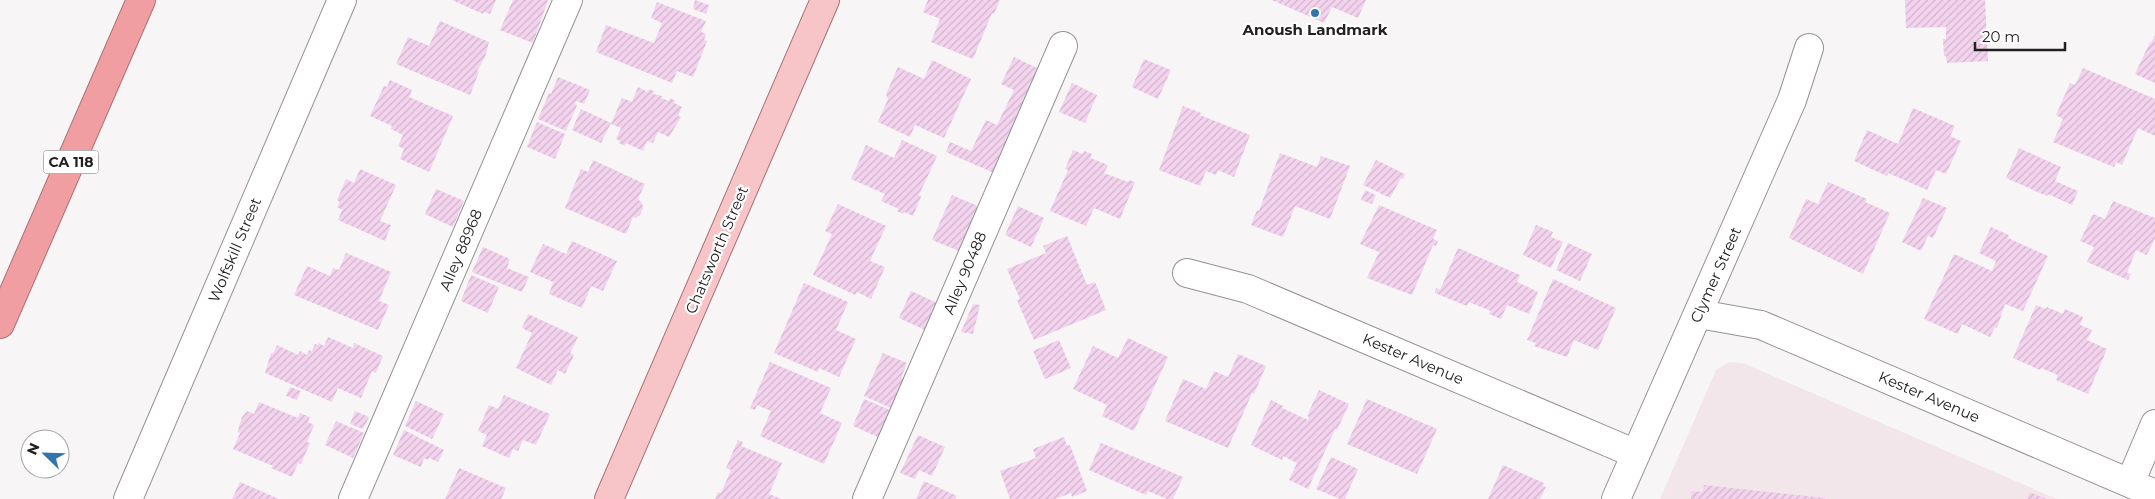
<svg xmlns="http://www.w3.org/2000/svg" width="2155" height="499" viewBox="0 0 2155 499" font-family="Montserrat,sans-serif">
<style>
.built{fill:#f2e6ea}
.building{fill:url(#building-hatch)}
.lines{fill:none;stroke-linecap:round;stroke-linejoin:round}
.minor-casing{stroke:#959293;stroke-width:30}
.major-casing{stroke:#a97275;stroke-width:30}
.highway-casing{stroke:#a97275;stroke-width:30}
.minor{stroke:#fff;stroke-width:28}
.major{stroke:#f7c5c7;stroke-width:28}
.highway{stroke:#f19ea2;stroke-width:28}
.poi-dot{fill:#3275ab;stroke:#fff;stroke-width:2}
.labels{text-anchor:middle;stroke-width:4.5;stroke-linejoin:round;paint-order:stroke}
.shield{fill:#fff;stroke:#646464;stroke-width:1}
.shield-label{font-size:14px;font-weight:bold;fill:#222122}
.poi-label{font-size:15px;font-weight:bold;fill:#222122;stroke:#fff}
.street-label{font-size:15px;fill:#222122;stroke:#fff}
</style>
<defs>
<pattern id="building-hatch" width="6" height="6" patternUnits="userSpaceOnUse" patternTransform="scale(1.25)"><rect width="6" height="6" fill="#f3d3ed"/><path d="M-1 1l2-2M0 6l6-6M5 7l2-2" fill="none" stroke="#d0b5cb"/></pattern>
</defs>
<rect width="100%" height="100%" fill="#f8f5f6"/>
<path class="built" d="M1729 362 1743 363 2057 499H1660L1716 370Z"/>
<path class="building" d="M452 0H496L490 14 484 12 483 14Z
M513 0H548L533 43 500 30Z
M695 0 709 5 706 14 693 9Z
M928 0H1000L994 14 992 13 973 59 931 42 940 19 923 12Z
M1272 0H1366L1358 18 1332 7 1324 23Z
M1905 0H1985L1988 61 1947 63 1946 56H1944L1943 39H1946V27L1906 28Z
M657 2 706 21 701 32 706 34 704 40 707 41 693 77 677 71 672 83 596 52 606 25 654 43 662 23 651 18Z
M440 21 489 42 485 57 477 71 479 72 470 95 396 64 408 37 429 46Z
M2155 35V83L2135 74 2150 42 2151 43Z
M1014 57 1039 69 994 173 946 152 950 142 971 151 986 120 997 125 1014 90 1001 84Z
M1144 59 1171 70 1158 99 1132 87Z
M932 60 971 79 944 138 915 125 910 137 878 122 888 99 886 94 898 67 924 79Z
M2083 68 2155 99V136L2138 128 2122 165 2116 162 2114 167 2053 142 2063 119 2056 115 2070 83 2075 85Z
M558 77 590 90 584 104 576 101 575 104 577 105 566 131 538 119 549 93 551 94Z
M390 80 412 90 409 97 453 116 429 172 400 159 404 149 398 146 403 135 391 129 392 126 370 116 384 86 387 87Z
M1072 83 1097 95 1085 123 1059 112Z
M638 87 648 92 649 89 654 91 653 94 662 96 661 98 669 101 670 98 675 101 674 103 682 107 678 116 681 117 669 137 658 132 653 143 647 141 643 151 626 143 625 146 619 143 620 141 616 139 621 128 611 124 622 98 632 102Z
M1183 106 1201 113 1200 115 1250 135 1234 177 1218 170 1216 175 1206 171 1200 186 1159 170Z
M1913 108 1955 126 1950 136 1961 141 1946 174 1936 170 1927 190 1888 173 1887 176 1854 161 1867 130 1898 144Z
M581 109 611 123 601 143 572 130Z
M537 122 565 134 555 159 527 147Z
M902 140 937 156 919 195 921 197 913 216 904 212 903 214 897 211 899 209 881 201 885 194 851 179 866 145 894 158Z
M2019 148 2061 167 2055 181 2078 191 2072 205 2048 194 2047 196 2006 178Z
M1073 150 1083 154 1084 151 1092 154 1090 158 1108 165 1104 173 1128 182 1129 180 1135 182 1120 219 1094 208 1086 226 1050 211 1068 170 1065 169Z
M1280 153 1317 167 1321 156 1350 166 1330 219 1295 206 1283 237 1251 225 1257 210 1259 211Z
M593 160 645 184 638 199 642 203 643 208 640 215 635 218 633 217 626 234 565 208 581 169 588 172Z
M1376 160 1405 174 1403 179 1401 178 1390 198 1363 185Z
M360 169 396 185 380 221 391 225 385 241 338 220 342 210 337 207 340 202 337 200 346 179 354 183Z
M1828 182 1867 199 1865 202 1890 213 1863 274 1789 238 1806 199 1818 204Z
M436 189 464 201 453 227 425 214Z
M1365 190 1376 195 1372 204 1361 200Z
M952 195 978 206 959 251 932 240Z
M1923 198 1947 208 1933 238 1928 236 1921 251 1902 242Z
M2113 201 2155 218V238L2149 251 2146 255 2136 250 2127 273 2131 274 2128 280 2087 262 2094 247 2080 241 2093 214 2105 219Z
M838 204 886 226 870 261 885 267 871 299 857 292 855 295 813 275 832 234 825 231Z
M1379 205 1437 230 1433 239 1438 241 1436 246 1433 245 1412 295 1367 278 1379 252 1360 244Z
M1018 206 1044 218 1031 247 1005 235Z
M1536 225 1553 232 1551 237 1563 242 1551 268 1523 255Z
M1991 227 2009 235 2008 238 2048 256 2023 311 2005 304 1997 328 1995 327 1990 337 1962 324 1958 334 1924 319 1954 254 1992 271 1996 261 1979 253Z
M1067 236 1087 285 1095 282 1106 310 1034 340 1017 300 1020 299 1007 269 1046 253 1043 246Z
M572 241 617 261 603 291 591 286 582 308 549 294 553 282 530 272 543 244 566 254Z
M1568 243 1592 254 1580 281 1556 270Z
M483 247 510 259 507 268 529 277 522 292 472 272Z
M1458 248 1520 275 1517 282 1538 292 1529 314 1507 305 1501 319 1489 314 1491 311 1469 302 1467 306 1435 293 1436 288 1440 290Z
M346 253 391 272 379 301 389 305 378 330 294 295 307 266 330 276 333 268 339 270Z
M471 275 499 287 488 313 461 301Z
M1553 279 1616 308 1598 350 1574 340 1567 357 1534 346 1536 343 1527 340Z
M804 283 848 302 836 330 856 339 839 377 819 368 818 372 774 353Z
M911 291 937 303 925 330 899 318Z
M973 304 980 305 973 334 961 332Z
M2036 305 2045 309 2047 307 2063 314 2065 309 2083 317 2080 325 2092 330 2087 340 2107 349 2088 394 2056 380 2058 375 2041 368 2040 370 2013 358Z
M528 314 578 337 570 353 574 355 565 374 558 370 551 385 516 368 532 333 522 328Z
M328 337 353 348 354 343 383 356 376 373 372 371 361 398 338 388 332 402 265 373 271 353 273 354 277 345 298 355 300 351 307 355 309 350 312 351 315 344 318 345 319 343 324 346Z
M1128 338 1168 357 1134 431 1102 416 1107 405 1073 389 1093 346 1118 358Z
M1059 340 1071 368 1045 379 1033 351Z
M883 353 907 363 901 378 904 379 891 408 864 396Z
M1238 354 1266 366 1254 394 1252 393 1228 448 1165 421 1183 379 1206 389 1214 371 1228 377Z
M770 362 831 388 820 413 842 423 824 464 760 436 771 411 757 405 755 410 750 408Z
M290 387 301 391 297 400 286 396Z
M1319 390 1349 404 1337 430 1335 429 1308 489 1289 480 1297 463 1283 456 1282 460 1251 445 1271 400 1283 406 1282 408 1308 420 1309 417 1307 416Z
M504 395 550 414 536 445 523 440 518 451 513 449 509 458 482 446 487 435 478 431 489 405 498 409Z
M864 399 890 410 878 437 853 426Z
M1367 399 1437 429 1417 474 1347 444Z
M416 401 444 414 432 439 405 426Z
M259 402 298 418 300 413 310 417 308 422 314 425 307 442 310 443 301 464 298 463 292 477 271 468 273 466 233 449 240 433 238 432 239 426 242 417 247 411 254 414Z
M355 411 369 417 363 429 350 424Z
M336 421 364 433 353 458 325 445Z
M404 430 444 450 438 462 429 458 428 460 424 458 421 467 393 455Z
M918 435 945 447 932 476 919 470 915 479 900 473Z
M1064 437 1067 446 1070 445 1087 491 1072 497 1071 493 1055 499H1010L1000 471 1036 458 1033 449Z
M738 440 743 442 741 446 782 463 769 494 781 499H715L718 492 721 493 731 470 726 468Z
M1101 443 1183 477 1173 499H1167L1148 491 1146 495 1089 470Z
M1331 457 1358 469 1345 499H1340L1316 489Z
M1503 465 1544 483 1543 486 1546 487 1540 499H1488Z
M459 468 506 488 501 499H445Z
M924 481 957 496 955 499H916Z
M240 482 279 499H232Z
M1704 485 1825 498V499H1691L1692 491 1703 492Z
M2030 492 2046 499H2027Z"/>
<g class="lines">
<g class="minor-casing">
<path id="minor" d="M1187 273 1248 289 1636 454
M1699 314 1761 325 2155 494
M2130 483 2155 424
M128 499 342 0
M353 499 568 0
M867 499 1063 46
M1616 499 1792 100 1809 48"/>
</g>
<g class="major-casing">
<path id="major" d="M609 499 825 0"/>
</g>
<g class="highway-casing">
<path id="highway" d="M0 324 141 0"/>
</g>
<use href="#minor" class="minor"/>
<use href="#major" class="major"/>
<use href="#highway" class="highway"/>
</g>
<circle class="poi-dot" cx="1315" cy="13" r="5"/>
<g class="labels">
<rect class="shield" x="43.5" y="150.5" width="55" height="23" rx="4"/>
<g class="shield-label">
<text x="71" y="167">CA 118</text>
</g>
<g class="poi-label">
<text x="1315" y="35">Anoush Landmark</text>
</g>
<g class="street-label">
<text transform="translate(235 250) rotate(-67)" y="5">Wolfskill Street</text>
<text transform="translate(461 250) rotate(-67)" y="5">Alley 88968</text>
<text transform="translate(717 250) rotate(-67)" y="5">Chatsworth Street</text>
<text transform="translate(965 273) rotate(-67)" y="5">Alley 90488</text>
<text transform="translate(1716 275) rotate(-66)" y="5">Clymer Street</text>
<text transform="translate(1413 359) rotate(23)" y="5">Kester Avenue</text>
<text transform="translate(1929 397) rotate(23)" y="5">Kester Avenue</text>
</g>
</g>
<g transform="translate(45 454) rotate(293)"><circle r="24" fill="#ffffff" stroke="#a7a6a7"/>
<path d="M0-4L9 19L0 12L-9 19Z" fill="#3275ab"/>
<text y="-8" font-size="14" font-weight="bold" text-anchor="middle" fill="#222122">N</text>
</g>
<path d="M1975 42v8h90v-8" fill="none" stroke="#222122" stroke-width="2.5"/>
<text x="1982" y="42" font-size="15" fill="#222122" stroke="#ffffff" stroke-width="4" paint-order="stroke">20 m</text>
</svg>
